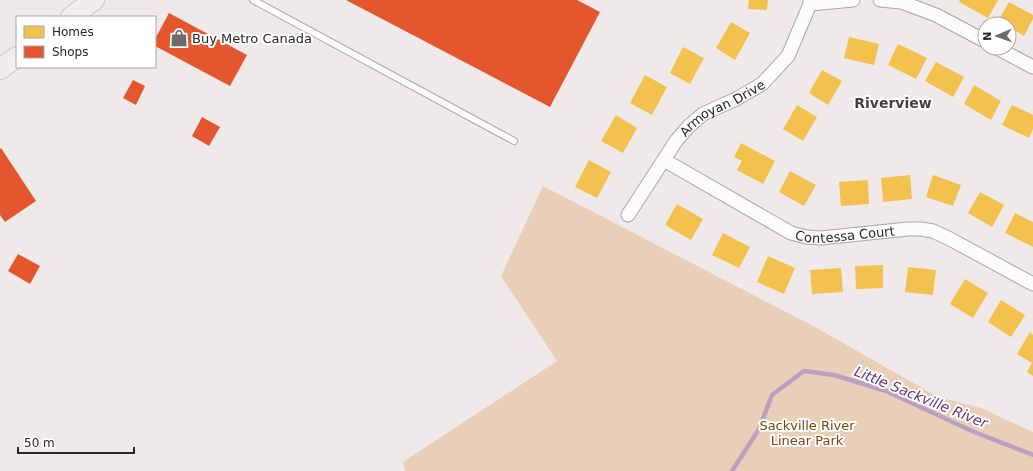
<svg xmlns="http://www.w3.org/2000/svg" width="1033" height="471" viewBox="0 0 1033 471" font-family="'DejaVu Sans',sans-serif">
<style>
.green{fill:#e9cfb7}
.homes{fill:#f2c14e}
.shops{fill:#e4572e}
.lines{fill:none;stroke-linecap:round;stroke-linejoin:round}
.stream{stroke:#bba0c2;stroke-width:4.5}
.lane-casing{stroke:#aaa6a6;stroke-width:8}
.street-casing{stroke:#aaa6a6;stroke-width:15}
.primary-casing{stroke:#cbc7c7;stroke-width:22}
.lane{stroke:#fdfcfc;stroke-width:6}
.street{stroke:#fdfcfc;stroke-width:13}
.primary{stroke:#f2ecef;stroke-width:20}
.labels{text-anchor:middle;stroke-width:4;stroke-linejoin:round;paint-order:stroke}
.poi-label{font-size:13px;fill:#2a2626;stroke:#fff;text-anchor:start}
.street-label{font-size:13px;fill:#2a2626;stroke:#fff}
.park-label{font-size:13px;fill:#744911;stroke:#fff}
.neighbourhood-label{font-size:14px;font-weight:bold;fill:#473f3f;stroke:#fff}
.water-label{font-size:14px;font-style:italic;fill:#643674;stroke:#fff}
</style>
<rect width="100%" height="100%" fill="#efe9e9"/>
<path class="green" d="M543 186 815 327 938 397 981 408 1033 432V471H405L403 462 557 361 501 276Z"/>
<path class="homes" d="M749 0H768L767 10 748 9Z
M960 0H998L988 18 959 2Z
M1009 2 1033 15V19L1024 36 1009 27V24H1003L998 21Z
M731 22 750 33 735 60 716 48Z
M849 37 879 44 874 65 844 58Z
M898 44 927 58 916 79 888 65Z
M683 47 704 58 690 84 670 73Z
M936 62 964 77 953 97 925 81Z
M822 70 842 81 828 105 809 93Z
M645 75 667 87 652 115 630 103Z
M974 85 1001 101 991 120 964 104Z
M797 105 817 117 803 141 783 129Z
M1012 105 1033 115V129L1029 138 1002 125Z
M616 115 637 128 623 153 601 141Z
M741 143 775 161 763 184 737 170 742 161 734 157Z
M589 160 611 172 597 198 575 187Z
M790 171 816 185 804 206 779 192Z
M910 175 912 199 883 202 881 178Z
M933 175 961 185 953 206 926 197Z
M868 180 869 204 841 206 839 182Z
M980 192 1004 205 992 227 968 213Z
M677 204 703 219 691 240 665 225Z
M1015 213 1033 222V247L1005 233Z
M723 233 750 247 739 268 712 255Z
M768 256 795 268 784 294 757 282Z
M883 265V288L856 289 855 266Z
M908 267 936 270 933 295 905 292Z
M841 268 843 292 812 294 810 270Z
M965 279 988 293 973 318 950 304Z
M1001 300 1025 315 1011 337 988 322Z
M1030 332 1033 335V376L1027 372 1032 363 1017 354Z"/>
<path class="shops" d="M346 0H577L600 12 550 107Z
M169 13 247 55 230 86 155 46V39Z
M133 80 145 86 136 105 123 98Z
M202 117 220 127 209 146 192 136Z
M1 148 36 201 5 222 0 215V149Z
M18 254 40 266 30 284 8 271Z"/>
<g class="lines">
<path class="stream" d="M732 471 759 429 772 395 804 371 834 375 886 391 972 431 1033 455"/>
<g class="lane-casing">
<path id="lane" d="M253 0 514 141"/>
</g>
<g class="street-casing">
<g id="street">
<path d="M880 0 901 2 936 15 985 41"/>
<path d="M810 4 853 0"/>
<path d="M997 48 1033 67"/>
<path id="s1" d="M664 160 791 233 806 237 821 238 908 229H921L933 231 950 239 1033 284"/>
<path id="s2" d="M628 215 676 141 689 126 703 114 736 99 762 84 788 56 810 4V0"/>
</g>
</g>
<g class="primary-casing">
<path id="primary" d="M71 17 94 0
M0 69 17 57"/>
</g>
<use href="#lane" class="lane"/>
<use href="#street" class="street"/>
<use href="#primary" class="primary"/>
</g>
<defs>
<g id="shop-bare" transform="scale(1.38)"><path d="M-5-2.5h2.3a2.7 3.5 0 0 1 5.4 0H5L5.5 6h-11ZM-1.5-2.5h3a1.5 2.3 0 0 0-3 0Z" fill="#6f6a6a" stroke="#fff" stroke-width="2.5" paint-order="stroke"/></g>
</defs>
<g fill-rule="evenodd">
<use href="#shop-bare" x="179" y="38"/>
</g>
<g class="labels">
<g class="poi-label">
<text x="192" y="43">Buy Metro Canada</text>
</g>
<g class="street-label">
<text dy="5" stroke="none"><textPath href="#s2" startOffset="146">Armoyan Drive</textPath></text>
<text dy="5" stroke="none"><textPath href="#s1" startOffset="201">Contessa Court</textPath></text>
</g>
<g class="park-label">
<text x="807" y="430">Sackville River<tspan x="807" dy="15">Linear Park</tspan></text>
</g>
<g class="neighbourhood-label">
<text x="893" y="108">Riverview</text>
</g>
<g class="water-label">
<text transform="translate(921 397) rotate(22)" y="5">Little Sackville River</text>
</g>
</g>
<rect x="16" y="16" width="140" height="52" fill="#ffffff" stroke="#aaa8a8"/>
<rect x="24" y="26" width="20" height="12" fill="#f2c14e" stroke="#aaa8a8"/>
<text x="52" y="36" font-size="12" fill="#2a2626">Homes</text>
<rect x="24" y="46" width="20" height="12" fill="#e4572e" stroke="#aaa8a8"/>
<text x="52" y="56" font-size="12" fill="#2a2626">Shops</text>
<g transform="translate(997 36) rotate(268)"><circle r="19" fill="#ffffff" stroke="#aaa8a8"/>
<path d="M0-3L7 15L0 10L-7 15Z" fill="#6f6a6a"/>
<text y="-6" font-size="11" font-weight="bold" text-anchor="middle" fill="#2a2626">N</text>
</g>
<path d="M18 447v6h116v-6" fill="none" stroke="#2a2626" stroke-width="2"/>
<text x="24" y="447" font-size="12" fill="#2a2626" stroke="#ffffff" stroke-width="3" paint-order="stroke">50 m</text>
</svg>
